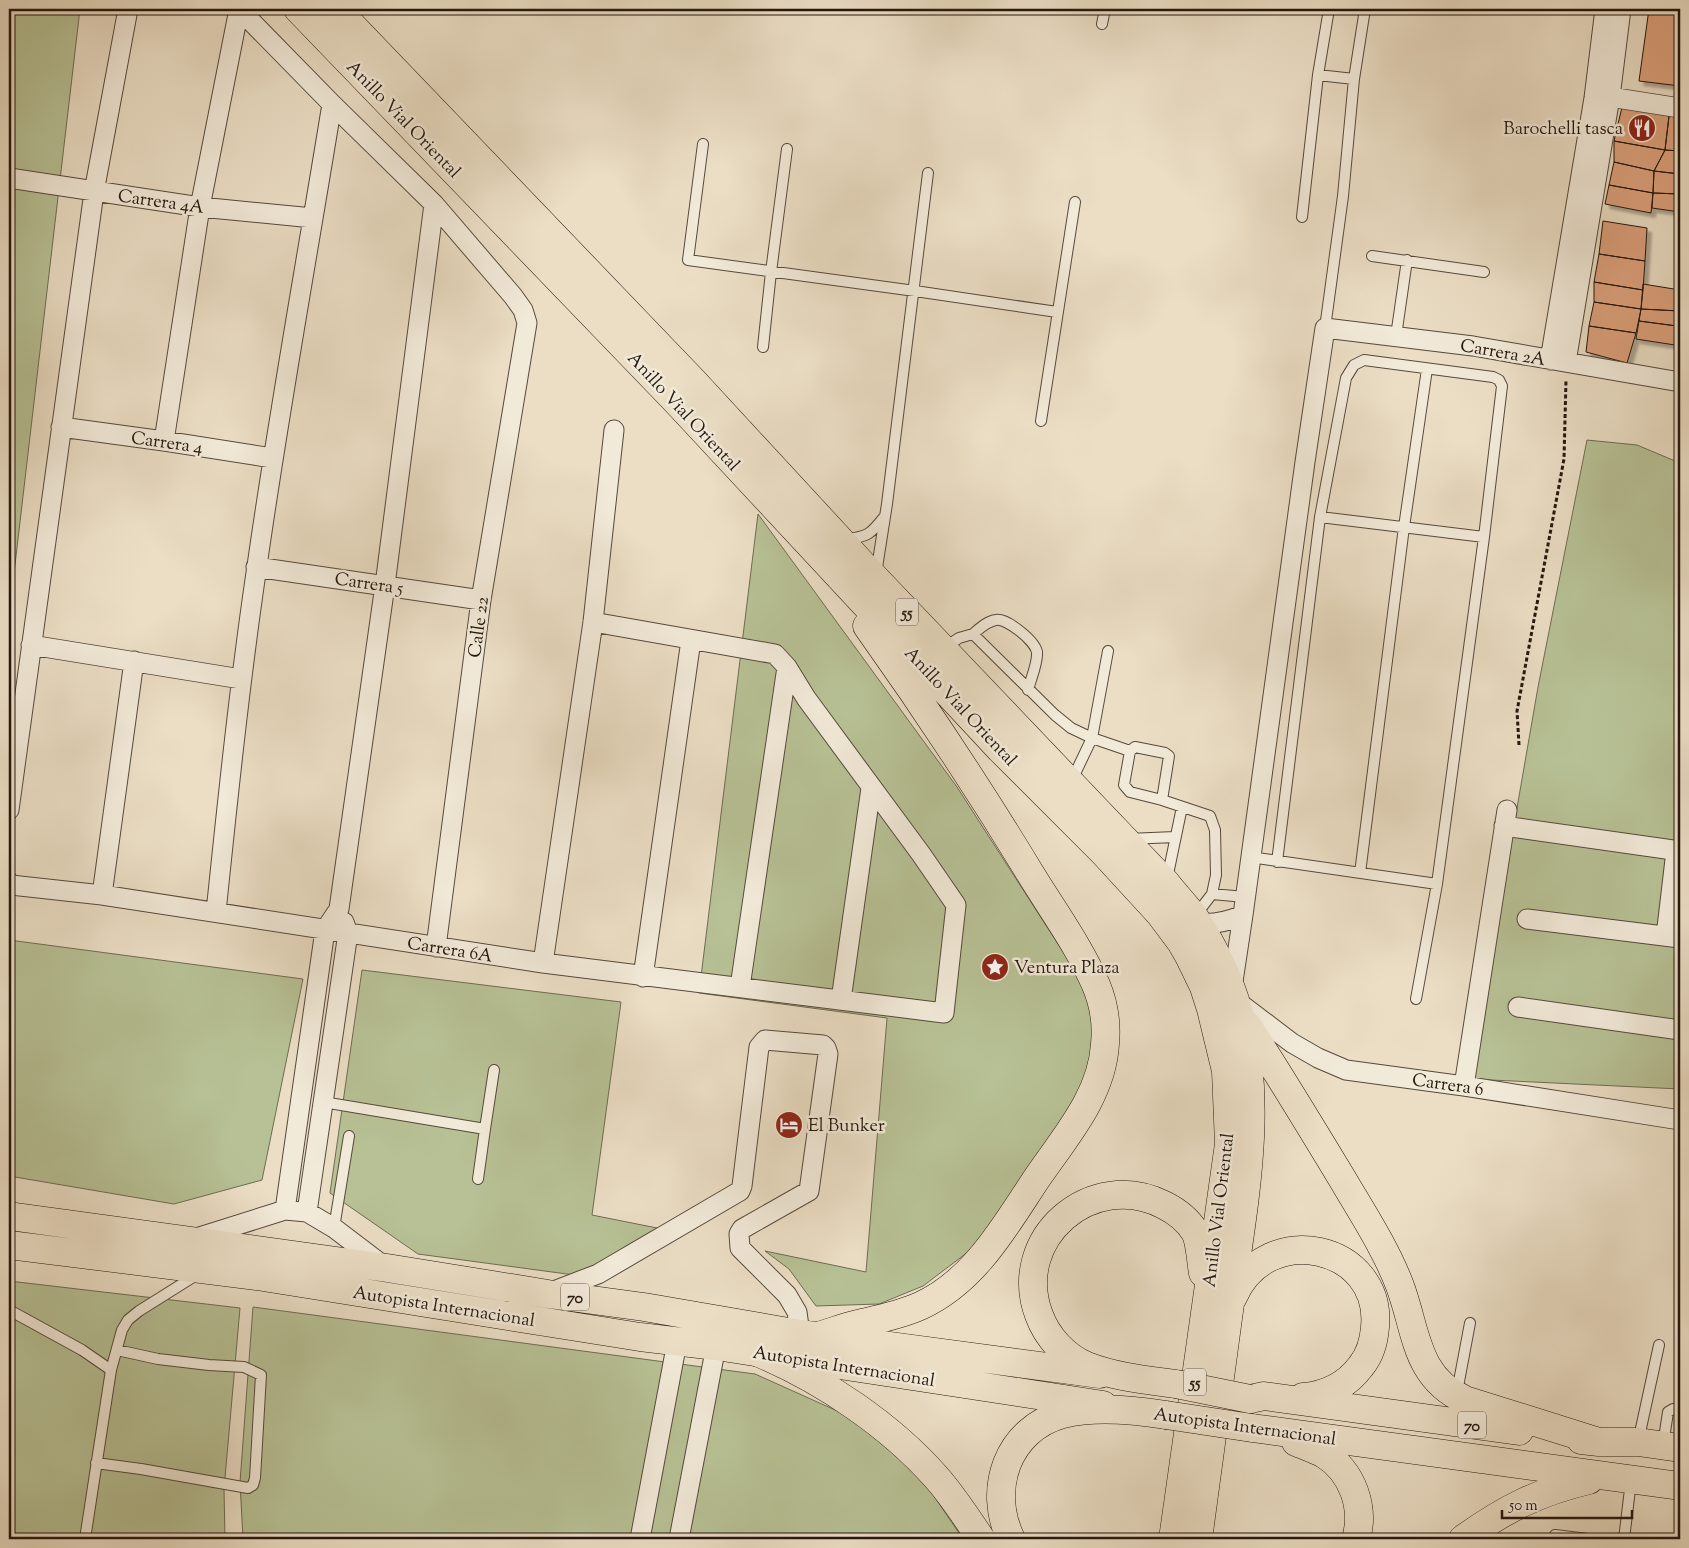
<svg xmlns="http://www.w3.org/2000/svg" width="1689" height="1548" viewBox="0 0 1689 1548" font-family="'Sorts Mill Goudy',serif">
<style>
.green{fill:#b7c195;stroke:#6e6c52}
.building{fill:#dca17c;stroke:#24170e;filter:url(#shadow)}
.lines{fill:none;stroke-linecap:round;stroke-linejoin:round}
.service-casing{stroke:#56493c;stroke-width:12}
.minor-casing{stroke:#56493c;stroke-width:21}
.primary-casing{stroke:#24170e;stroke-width:29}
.trunk-casing{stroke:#24170e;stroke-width:29}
.path{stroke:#24170e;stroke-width:3;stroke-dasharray:4 2.5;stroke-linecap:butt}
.service{stroke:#f2ead9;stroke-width:10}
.minor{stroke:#f2ead9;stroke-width:19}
.primary{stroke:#ebdec5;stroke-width:28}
.trunk{stroke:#ebdec5;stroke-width:28}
.trunk-bridge-casing{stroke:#24170e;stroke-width:29;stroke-linecap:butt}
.trunk-bridge{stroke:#ebdec5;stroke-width:28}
.labels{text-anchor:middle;stroke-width:5;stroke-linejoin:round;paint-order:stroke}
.shield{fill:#f2ead9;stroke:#62564b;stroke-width:1}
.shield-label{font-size:16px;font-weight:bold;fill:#24170e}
.street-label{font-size:18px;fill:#24170e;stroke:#f2ead9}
.poi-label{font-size:18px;fill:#24170e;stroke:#f2ead9;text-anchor:start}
</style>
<defs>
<filter id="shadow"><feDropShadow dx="4.5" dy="4.5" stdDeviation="1" flood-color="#0004"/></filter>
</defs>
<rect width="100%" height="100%" fill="#ebdec5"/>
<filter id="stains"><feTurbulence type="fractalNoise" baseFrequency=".004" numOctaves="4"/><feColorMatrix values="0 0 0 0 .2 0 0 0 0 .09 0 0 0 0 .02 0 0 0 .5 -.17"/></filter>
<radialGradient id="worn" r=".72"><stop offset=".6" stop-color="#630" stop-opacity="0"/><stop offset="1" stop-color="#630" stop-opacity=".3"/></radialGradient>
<path class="green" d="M9 9H80L9 616Z
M1587 440 1637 445 1680 463V1089L1470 1079 1538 687Z
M758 514 957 787 1065 955 1098 1009 1091 1076 1041 1152 972 1249 923 1286 879 1304 816 1306 789 1269 765 1251 866 1272 887 1018 699 993Z
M9 940 303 979 262 1180 174 1204 9 1176Z
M362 970 621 1002 592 1215 657 1228 626 1246 582 1276 418 1254 330 1193Z
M9 1281 240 1308 224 1489 225 1539H9Z
M253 1307 755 1374 862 1422 915 1468 963 1539H243L240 1482Z"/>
<path class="building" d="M1649 9H1680V86L1639 81Z
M1622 107 1669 116 1665 150 1614 141Z
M1669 116 1680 117V151L1665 150Z
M1614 141 1665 150 1654 171 1614 162Z
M1665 150 1680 151V174L1654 171Z
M1614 162 1654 171 1653 193 1609 185Z
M1654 171 1680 174V194L1653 193Z
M1609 185 1653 193 1651 213 1605 204Z
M1653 193 1680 194V212L1652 208Z
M1603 221 1647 228 1645 261 1599 254Z
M1599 254 1645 261 1643 290 1594 282Z
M1594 282 1643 290 1641 309 1594 302Z
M1643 284 1680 290V311L1641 309Z
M1594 302 1641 309 1636 333 1589 326Z
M1641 309 1680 311 1677 326 1639 321Z
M1639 321 1677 326 1675 345 1636 339Z
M1589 326 1636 333 1627 363 1586 352Z"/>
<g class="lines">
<g class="service-casing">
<path id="service" d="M1102 24 1105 9
M1318 75 1354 79
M703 144 688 260 915 291 1057 312
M1302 217 1318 75 1329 9
M1372 256 1484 272
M1325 328 1343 196 1354 79 1365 9
M1396 336 1407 260
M763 347 771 272 787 149
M1041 421 1075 202
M1320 517 1484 537
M844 540C869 536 870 535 885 516
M876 574 887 504 928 173
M973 634C979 629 987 621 996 620 1007 618 1035 641 1037 652 1038 663 1031 678 1028 690
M944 648 959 638 973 634 1055 715 1071 728 1092 738 1072 780
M1108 651 1092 738 1130 751
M1162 800 1169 756 1165 753 1135 747 1130 751 1124 785 1130 792 1162 800 1210 816 1215 830 1216 875 1212 894 1195 916
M1128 839 1175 837
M1250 857 1437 884
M1277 862 1320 517 1346 378 1354 365 1364 360 1493 377 1499 380 1502 386 1484 537 1437 884 1416 999
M1360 873 1404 527 1427 369
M1167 879 1182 807
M1212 894 1245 897
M323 1102 485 1129 494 1070
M478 1179 485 1129
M334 1228 349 1136
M9 1310 82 1350 111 1370
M1457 1392 1470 1323
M1638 1442 1659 1345
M1663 1445 1668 1412 1673 1409H1680
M96 1463 141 1469 248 1488 253 1485 255 1478 261 1375 244 1367 209 1365 158 1359 117 1350
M1555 1535 1588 1539
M85 1539 111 1370 122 1330 128 1320 139 1311 198 1274
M1624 1539 1631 1481"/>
</g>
<g class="minor-casing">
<path id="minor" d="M239 9 332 104 434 204 513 296 523 310 527 323 481 600 436 947
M1598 97H1610L1680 108
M9 178 200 207 313 218
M1550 360 1594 98 1605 9
M1566 362 1610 97 1621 9
M61 427 164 441 272 458
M164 441 200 207 239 9
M256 567 481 600
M31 645 241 679
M9 810 94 192 128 9
M1504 826 1680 851
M9 882 11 885 102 895 543 963 944 1013 956 905 921 854 806 698 787 667 775 654 593 622
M102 895 134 661
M216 912C228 796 240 681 257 566 279 411 307 258 332 104
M1527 919 1680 938
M1197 923C1213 925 1229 921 1243 915
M1666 936 1676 851
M543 963 593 622 614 430
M643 977 691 640
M740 987 787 667
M1232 988 1243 915 1305 462 1325 328 1473 346 1680 382
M841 1000 871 788
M1238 1002 1292 1043 1318 1058 1346 1070 1464 1086 1680 1120
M1518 1007 1680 1030
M1464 1086 1507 810
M285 1210 325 930 339 909 385 585 434 204
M307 1212 348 933 344 922
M193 1239 285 1210 307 1212 334 1228 384 1266
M551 1292 598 1274 740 1191 742 1186 759 1047 765 1040 823 1045 826 1048 828 1054 809 1191 742 1229 739 1234 740 1248 787 1295 797 1312 800 1334
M640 1539 677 1342
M679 1539 716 1346"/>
</g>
<g class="primary-casing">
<path id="primary" d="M9 1216 387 1268 548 1294 644 1307 800 1334 1100 1374
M9 1245 257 1276 640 1337 716 1346 1103 1405"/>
</g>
<g class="trunk-casing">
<path id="trunk" d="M298 9 675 400 1000 749 1103 852 1160 914 1181 942 1189 956 1204 987 1211 1009 1226 1071 1229 1144 1173 1539
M336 9 694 382 876 579 1166 883C1175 895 1186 906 1195 918 1213 946 1229 978 1238 1010 1264 1103 1244 1202 1231 1296 1220 1377 1209 1458 1198 1539
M1247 1025C1280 1076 1311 1127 1343 1180 1363 1214 1386 1249 1400 1286 1417 1332 1415 1377 1465 1400L1599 1442
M1233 1297C1267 1218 1383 1246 1375 1327 1374 1341 1370 1355 1361 1366 1347 1385 1327 1395 1303 1397
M818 1336C832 1332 845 1327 858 1324 879 1319 900 1315 920 1306 975 1281 1005 1226 1037 1178 1065 1137 1102 1096 1105 1044 1107 1024 1104 1004 1096 985 1079 946 1052 909 1030 873 979 789 924 706 867 626
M759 1353C823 1380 890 1425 936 1477 953 1496 967 1518 981 1539
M1176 1384C1147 1380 1115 1377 1087 1366 1065 1357 1047 1337 1039 1315 1010 1238 1092 1168 1164 1205 1176 1211 1188 1220 1195 1232 1200 1241 1201 1262 1203 1273
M1250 1399 1264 1396 1519 1431
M1252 1428 1680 1486
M1581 1440 1599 1442H1638L1680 1448
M1296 1442C1305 1446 1315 1449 1324 1454 1353 1472 1365 1508 1356 1539
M1011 1539C987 1490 1007 1429 1063 1414 1094 1406 1135 1410 1166 1415
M1463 1539C1505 1509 1538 1492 1589 1480"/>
</g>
<path class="path" d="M1519 745 1517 711 1564 459 1566 380"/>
<use href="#service" class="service"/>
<use href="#minor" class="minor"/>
<use href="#primary" class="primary"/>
<use href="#trunk" class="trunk"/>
<g class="trunk-bridge-casing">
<path id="trunk-bridge" d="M1176 1384 1250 1399
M1166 1415 1252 1428"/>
</g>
<use href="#trunk-bridge" class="trunk-bridge"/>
</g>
<defs>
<g id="restaurant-disc" transform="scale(1.4375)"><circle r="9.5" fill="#8f2418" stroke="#f2ead9"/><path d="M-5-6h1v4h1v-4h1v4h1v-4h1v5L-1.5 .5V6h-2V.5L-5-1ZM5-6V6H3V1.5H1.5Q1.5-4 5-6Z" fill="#fff"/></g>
<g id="sight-disc" transform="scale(1.4375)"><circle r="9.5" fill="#8f2418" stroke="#f2ead9"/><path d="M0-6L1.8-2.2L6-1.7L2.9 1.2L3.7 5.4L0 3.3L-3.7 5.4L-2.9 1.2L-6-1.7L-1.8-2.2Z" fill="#fff"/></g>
<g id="hotel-disc" transform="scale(1.4375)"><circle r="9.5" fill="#8f2418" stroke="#f2ead9"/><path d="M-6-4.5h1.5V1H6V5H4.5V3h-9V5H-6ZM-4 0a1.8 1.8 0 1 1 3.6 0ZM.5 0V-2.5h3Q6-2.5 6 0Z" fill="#fff"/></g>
</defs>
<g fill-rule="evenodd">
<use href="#restaurant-disc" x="1642" y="128"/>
<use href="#sight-disc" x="995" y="967"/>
<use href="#hotel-disc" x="789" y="1125"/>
</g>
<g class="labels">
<g class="shield">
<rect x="896" y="598.5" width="22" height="27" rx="4"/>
<rect x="561" y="1283.5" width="28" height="27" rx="4"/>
<rect x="1184" y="1368.5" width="22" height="27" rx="4"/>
<rect x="1458" y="1411.5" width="28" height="27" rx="4"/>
</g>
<g class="shield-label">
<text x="907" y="618">55</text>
<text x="575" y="1303">70</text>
<text x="1195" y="1388">55</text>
<text x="1472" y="1431">70</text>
</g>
<g class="street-label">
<text transform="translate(404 119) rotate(46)" y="6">Anillo Vial Oriental</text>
<text transform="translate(161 201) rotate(8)" y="6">Carrera 4A</text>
<text transform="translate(1503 352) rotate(10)" y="6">Carrera 2A</text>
<text transform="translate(684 411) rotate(47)" y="6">Anillo Vial Oriental</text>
<text transform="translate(167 442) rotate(8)" y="6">Carrera 4</text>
<text transform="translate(369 583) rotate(8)" y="6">Carrera 5</text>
<text transform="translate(478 627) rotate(-82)" y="6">Calle 22</text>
<text transform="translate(961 706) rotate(47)" y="6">Anillo Vial Oriental</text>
<text transform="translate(450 949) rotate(9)" y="6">Carrera 6A</text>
<text transform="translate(1448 1084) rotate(8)" y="6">Carrera 6</text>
<text transform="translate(1218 1210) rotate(-83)" y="6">Anillo Vial Oriental</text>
<text transform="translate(444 1306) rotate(9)" y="6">Autopista Internacional</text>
<text transform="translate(844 1366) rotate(9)" y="6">Autopista Internacional</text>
<text transform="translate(1245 1426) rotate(8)" y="6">Autopista Internacional</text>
</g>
<g class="poi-label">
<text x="1623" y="134" text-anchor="end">Barochelli tasca</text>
<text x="1014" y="973">Ventura Plaza</text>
<text x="808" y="1131">El Bunker</text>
</g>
</g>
<rect width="1689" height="1548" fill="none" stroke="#ebdec5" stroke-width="30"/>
<rect x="10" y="10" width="1669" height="1528" fill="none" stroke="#24170e" stroke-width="2.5"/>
<rect x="15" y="15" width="1659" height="1518" fill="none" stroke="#24170e"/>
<path d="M1502 1510v8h130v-8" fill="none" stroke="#24170e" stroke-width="2.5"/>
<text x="1509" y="1510" font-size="15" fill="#24170e" stroke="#f2ead9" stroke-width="4" paint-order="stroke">50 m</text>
<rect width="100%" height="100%" filter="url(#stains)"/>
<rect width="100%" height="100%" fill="url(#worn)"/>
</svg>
